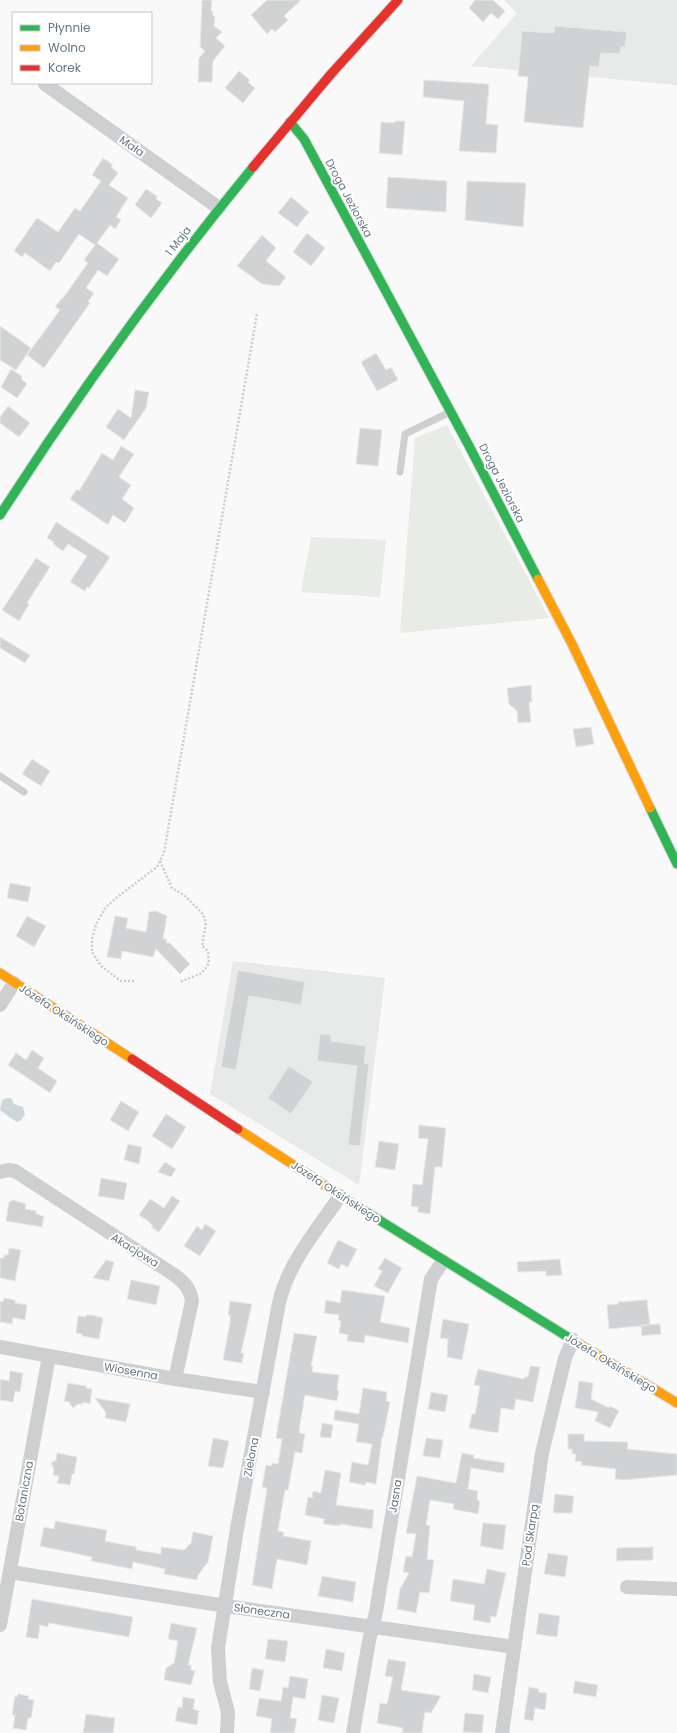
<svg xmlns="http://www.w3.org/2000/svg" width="677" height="1733" viewBox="0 0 677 1733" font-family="Poppins,sans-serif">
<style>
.built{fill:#e8e9e9}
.green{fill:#e8ebe6}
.water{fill:#ced6d9}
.building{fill:#d0d2d3;stroke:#e8e8e8}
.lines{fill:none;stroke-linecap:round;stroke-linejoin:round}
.fast-casing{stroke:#d5d6d7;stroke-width:11}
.slow-casing{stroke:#d5d6d7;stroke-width:11}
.jam-casing{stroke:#d5d6d7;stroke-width:11}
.path{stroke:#cbcccd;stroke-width:2.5;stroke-dasharray:2 2;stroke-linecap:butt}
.lane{stroke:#cecfd0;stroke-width:7}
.street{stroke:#cecfd0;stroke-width:14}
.fast{stroke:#30b455;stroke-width:9}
.slow{stroke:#ff9f0a;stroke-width:9}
.jam{stroke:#e5322d;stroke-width:9}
.labels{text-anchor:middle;stroke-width:4;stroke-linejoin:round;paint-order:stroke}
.street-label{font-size:11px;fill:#657683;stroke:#fff}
</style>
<rect width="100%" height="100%" fill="#f9f9f9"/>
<path class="built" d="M504 0H677V85L471 66 517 13Z
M233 961 385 978 359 1185 210 1094Z"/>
<path class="green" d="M447 425 549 618 400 633 415 438Z
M311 537 386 540 380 597 301 592Z"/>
<path class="water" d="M7 1098H11L14 1104 23 1107 25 1115 21 1120 17 1122C11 1119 6 1114 0 1110L2 1100Z"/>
<path class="building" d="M202 0H212L211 11H213V16H215L214 26 222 32 216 38 225 46 213 61 212 82H198L199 58 205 51 200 47Z
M267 0H301L284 16 288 20 275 32 272 29 267 34 251 15Z
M475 0H493L505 11 498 19 491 13 483 22 469 8Z
M555 26 627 32 625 47H621L620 54 601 53 599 67 590 66 583 128 524 122 528 77 518 76 522 31 554 33Z
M239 71 250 80 248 82 255 88 243 103 225 88Z
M424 80 489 84 486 124 498 125 496 153 459 151 464 101 423 97Z
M395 121H405L402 155 379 153 381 122 395 123Z
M103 158 113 165 111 167 118 173 109 185 128 198 116 217 121 220 115 229 110 225 97 243 119 259 107 276 98 270 86 288 94 293 88 302 90 303 44 368 27 355 60 310 55 307 62 298H63L88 263 84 260 95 245 79 234 59 263 56 262 50 271 25 253 22 257 14 251 37 218 58 232 75 208 80 211 101 181 92 175Z
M388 177 447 181 446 212 386 208Z
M467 181 526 183 523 227 465 220Z
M146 189 157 196 156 199 162 203 151 218 135 205Z
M291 197 309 212 297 227 278 213Z
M307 233 325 248 311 266 293 252Z
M262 235 276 248 266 261 286 277 279 286 262 284 237 266Z
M0 326 31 348 16 370 0 360Z
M376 353 386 370 391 367 398 380 377 391 361 362Z
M11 369 22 376 21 379 27 384 17 398 1 387Z
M135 390 149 392 146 408 124 440 106 427 118 409 131 418Z
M8 406 30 423 19 437 0 423V417Z
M360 428 382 430 378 466 356 464Z
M121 446 134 454 119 477 131 485 122 499 134 508 125 523 113 515 108 525 70 499 77 489 79 491 102 453 113 460Z
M56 522 110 557 89 588 87 587 85 591 70 582 87 556 68 544 63 551 53 544 54 542 47 538Z
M36 558 50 567 27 603 29 604 19 621 2 610Z
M0 637 30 655 25 663 0 648Z
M531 685 532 702H529L531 722 518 723 517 711 509 704 507 688Z
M591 727 594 744 576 747 573 729Z
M32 759 50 771 41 786 22 774Z
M10 883 31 887 28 902 7 898Z
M156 911 167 916 163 939H167L166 943H170L190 964 180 974 156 949 153 957 122 951 121 959 107 957 115 916 128 918 126 928 146 932 149 912Z
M27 916 46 926 34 947 16 936Z
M238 970 305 982 301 1005 249 996 236 1070 221 1067Z
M320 1034 331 1035V1041L366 1046 364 1063 369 1064 360 1146 348 1145 357 1066 317 1061Z
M32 1050 44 1058 38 1068 57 1081 50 1093 8 1065 16 1053 26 1060Z
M289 1066 313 1082 291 1114 268 1098Z
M121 1101 139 1112 128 1131 110 1120Z
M166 1114 186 1127 172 1149 152 1136Z
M419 1125 446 1128 442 1167H435L430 1214 418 1212V1207L411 1206 413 1184 422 1185 428 1139 418 1138Z
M379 1141 399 1144 395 1170 375 1167Z
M128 1144 142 1147 139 1164 124 1160Z
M165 1162 176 1169 171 1177 158 1172Z
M101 1178 127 1183 124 1200 98 1196Z
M172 1196 180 1201 159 1232 151 1227 153 1226 148 1221 139 1215 150 1199 164 1208Z
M13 1200 26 1204 25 1209 36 1211V1214L44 1216 42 1227 6 1221 9 1202Z
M205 1224 216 1231 200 1256 184 1246 197 1226 202 1230Z
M338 1240 357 1249 348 1267 341 1264 339 1269 327 1263Z
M9 1248 21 1250 15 1281 0 1278V1258H4V1255H8Z
M385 1258 402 1268 388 1293 374 1286 382 1271 378 1269Z
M560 1259 562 1275 546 1276V1271L518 1272 517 1262Z
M106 1260 114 1262 109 1281 93 1278Z
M131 1280 160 1286 156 1305 127 1299Z
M342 1290 385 1296 380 1322 410 1328 408 1343 365 1335 364 1343 347 1341 348 1335 339 1333 341 1321 338 1320 339 1315 324 1313 326 1300 340 1303Z
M4 1298 15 1300V1303L27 1305 25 1320 13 1318 12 1324 0 1322V1301L3 1302Z
M647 1300 650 1325 609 1329 607 1305 618 1304V1302Z
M230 1301 252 1304 241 1353H244L242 1363 223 1360 230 1323V1315H228Z
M86 1315H92L103 1318 99 1339 82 1336V1334L76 1333 78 1316 86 1317Z
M443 1319 469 1324 462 1360 447 1357 448 1339 440 1338Z
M660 1324 661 1334 642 1336 641 1325Z
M294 1333 317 1336 311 1366H313L312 1372 339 1375 337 1390 339 1391 337 1401 305 1395 299 1430 300 1433 305 1434 302 1453 295 1452 288 1490H285L278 1531 284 1532 283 1536 311 1541 307 1565 277 1559 272 1589 252 1585 267 1488 262 1487 266 1465 271 1466 272 1463 278 1464 282 1439 276 1438Z
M530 1366 540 1367 533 1402 516 1399 514 1410 501 1408 498 1433 469 1428 472 1414H475L480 1386 474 1385 478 1369 524 1379 525 1377H528Z
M10 1371 23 1373 20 1392 15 1391 13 1402 0 1400V1379L9 1381Z
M579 1381 593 1383 591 1399 609 1408 610 1406 619 1411 610 1428 595 1421 598 1412 575 1408Z
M68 1383 86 1386V1388L92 1389 90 1404 83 1402V1404H78L73 1408 69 1402 64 1401Z
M363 1388 387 1392 386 1401 390 1402 383 1437H382L376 1484 366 1482 365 1485 349 1482 352 1462 368 1465 372 1444 356 1442 359 1424 334 1420 335 1410 359 1414Z
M431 1392 448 1395 445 1412 428 1409Z
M95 1398 130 1404 126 1422 105 1418 106 1413Z
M322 1423 333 1425 331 1438 320 1437Z
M568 1434H584V1441L628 1442 627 1449 677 1454V1475L624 1480 615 1479 616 1469 581 1465 582 1462 575 1461 576 1454H572V1449H568Z
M213 1438 229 1441 223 1468 208 1466Z
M426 1438 443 1440 440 1458 423 1456Z
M57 1453 77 1457 74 1474H72L70 1485 57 1483 59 1476 53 1475 54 1469 51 1463 56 1460Z
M462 1453 474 1455 473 1458 505 1463 503 1473 471 1468 468 1489 478 1491 477 1500 480 1501 478 1514 453 1509 454 1504 430 1500 426 1525 430 1526 427 1559 434 1560 429 1593 420 1592 416 1613 397 1609 400 1589 409 1573 403 1572 406 1556 412 1557 416 1534 406 1533 417 1476 456 1483Z
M325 1470 341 1473 336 1505 374 1510 372 1529 340 1524V1526L323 1524 324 1519 305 1515 308 1497 312 1498 313 1491 321 1493Z
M555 1494 574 1496 572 1513H553Z
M55 1521 107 1530 105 1541 136 1547V1550L161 1554V1547L184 1550 191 1543 193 1532 213 1536 208 1562 198 1575 197 1580 164 1574 165 1569 133 1562 132 1569 91 1561 92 1557 40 1546 44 1527 54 1529Z
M483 1523 506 1525 503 1550 480 1546Z
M653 1547V1560L616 1561 617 1548Z
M548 1553 568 1556 565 1577 544 1574Z
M487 1569 506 1573 496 1617 491 1616 490 1623 473 1620 475 1605 450 1601 453 1579 484 1584Z
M322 1576 356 1582 353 1602 318 1596Z
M32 1599 133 1617 129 1637 49 1623 48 1627 40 1625 38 1639 26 1637Z
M539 1613 560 1616 557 1637 536 1634Z
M171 1623 197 1628 188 1665H191V1670L195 1671 191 1685 164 1680 166 1668 174 1663 178 1641 168 1639Z
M268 1639 288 1641 285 1662 265 1659Z
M326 1649 345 1653 342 1671 323 1668Z
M388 1659 406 1662 401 1690 441 1696 431 1713 425 1712 422 1733H402L403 1728 377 1723 380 1703 387 1704 393 1677 385 1676Z
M252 1668 264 1670 260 1691 249 1689Z
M474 1674 491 1677 488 1693 472 1690Z
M290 1676 308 1679 305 1699 293 1697 290 1718 297 1719 294 1733H270L272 1719 256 1716 259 1698 281 1701 283 1687 288 1688Z
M575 1681 598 1685 596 1697 573 1693Z
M529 1687 539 1689 538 1692 547 1693 545 1710 535 1708 533 1721 524 1719Z
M18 1694 29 1696 28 1699 34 1700 31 1718H28L26 1730 13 1728 15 1715H12L15 1696 17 1697Z
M322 1695 339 1698 334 1723 318 1720Z
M183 1697 195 1699 193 1709 199 1711 197 1725 175 1721 178 1707 182 1708Z
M465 1713 484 1715 482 1733 463 1732Z
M86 1714 115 1718 113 1733H83Z"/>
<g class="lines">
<g class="fast-casing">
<path id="fast" d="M290 122 304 139 468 444 538 579
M0 515C78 394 162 278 253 167
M650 808 677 864
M355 1205 571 1339"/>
</g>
<g class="slow-casing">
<path id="slow" d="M538 579 572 644 650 808
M0 973 132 1059
M238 1129 355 1205
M571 1339 677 1403"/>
</g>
<g class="jam-casing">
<path id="jam" d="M253 167 331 74 398 0
M132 1059 238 1129"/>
</g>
<path class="path" d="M160 861 172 888 184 895 203 914 206 923 202 946 208 951 209 963 202 973 180 982
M134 981H121L101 966 92 952V939L96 924 106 907 120 895 157 867 164 853 257 314"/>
<path class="lane" d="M400 472 405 434 450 412
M0 776 24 792"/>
<path class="street" d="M45 84 219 208
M0 1005 14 983
M0 1172 8 1170 15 1171 173 1274C184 1282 190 1288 192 1301L175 1379
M0 1347 175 1379 263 1392
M10 1572 226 1606 514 1647
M627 1587 677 1589
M0 1625 49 1356
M227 1733 228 1712 220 1682 218 1648 238 1523 279 1303C288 1263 317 1230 340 1196
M353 1733 369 1641 376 1612 431 1279 443 1261
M502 1733 542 1453 565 1358 573 1340"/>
<use href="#fast" class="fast"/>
<use href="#slow" class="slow"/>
<use href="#jam" class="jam"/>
</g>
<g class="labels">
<g class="street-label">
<text transform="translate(132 146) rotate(35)" y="4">Mała</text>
<text transform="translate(349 198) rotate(62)" y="4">Droga Jeziorska</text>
<text transform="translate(178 241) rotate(-52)" y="4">1 Maja</text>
<text transform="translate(502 483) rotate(63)" y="4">Droga Jeziorska</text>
<text transform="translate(64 1015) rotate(33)" y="4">Józefa Oksińskiego</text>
<text transform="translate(336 1192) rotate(33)" y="4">Józefa Oksińskiego</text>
<text transform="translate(135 1250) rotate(32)" y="4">Akacjowa</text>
<text transform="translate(611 1363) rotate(31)" y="4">Józefa Oksińskiego</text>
<text transform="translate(131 1371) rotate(10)" y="4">Wiosenna</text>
<text transform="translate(251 1457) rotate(-79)" y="4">Zielona</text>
<text transform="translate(24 1491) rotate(-80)" y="4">Botaniczna</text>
<text transform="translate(395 1496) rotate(-81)" y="4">Jasna</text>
<text transform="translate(530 1535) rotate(-82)" y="4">Pod Skarpą</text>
<text transform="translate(262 1611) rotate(8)" y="4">Słoneczna</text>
</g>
</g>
<rect x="12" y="12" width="140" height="72" fill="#ffffff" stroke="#c1c8cd"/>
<rect x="20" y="25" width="20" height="6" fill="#30b455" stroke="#c1c8cd"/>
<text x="48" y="32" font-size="12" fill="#657683">Płynnie</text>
<rect x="20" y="45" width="20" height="6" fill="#ff9f0a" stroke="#c1c8cd"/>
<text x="48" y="52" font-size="12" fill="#657683">Wolno</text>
<rect x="20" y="65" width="20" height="6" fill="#e5322d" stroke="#c1c8cd"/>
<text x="48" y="72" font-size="12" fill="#657683">Korek</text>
</svg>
